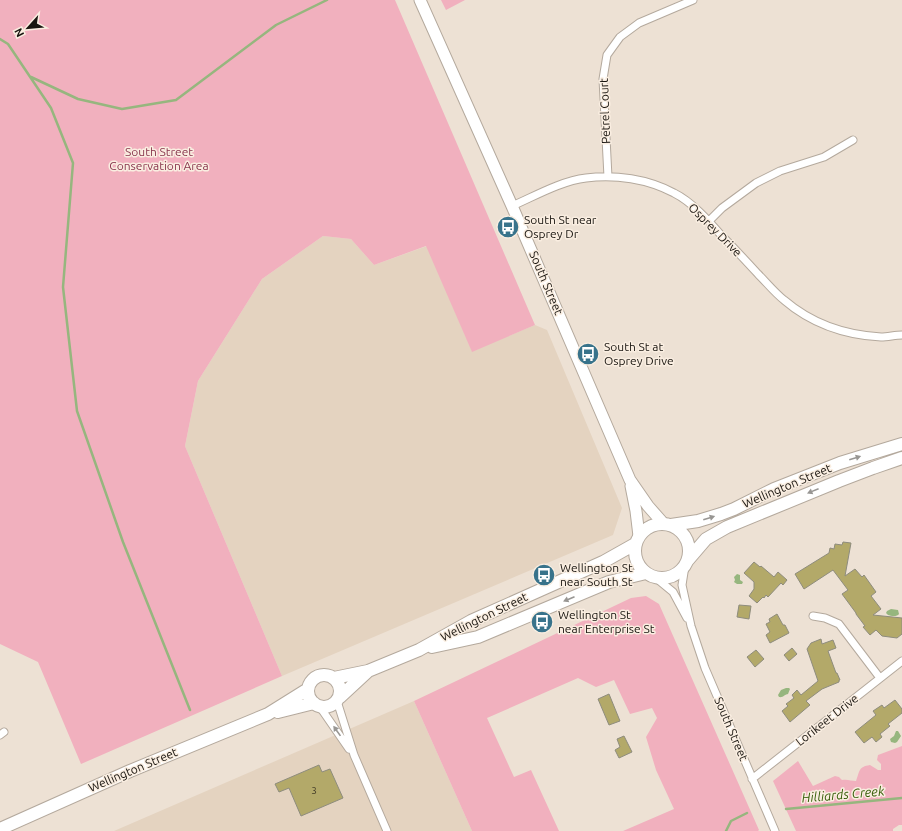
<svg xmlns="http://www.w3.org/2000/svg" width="902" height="831" viewBox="0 0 902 831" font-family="Ubuntu,sans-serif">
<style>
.built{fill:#e4d3c0}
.green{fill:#f1b0be}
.water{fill:#96b67e}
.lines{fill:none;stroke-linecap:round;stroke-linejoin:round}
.stream{stroke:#96b67e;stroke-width:2.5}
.building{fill:#b3a969;stroke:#8e8c7d}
.street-casing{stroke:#b4a99d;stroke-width:9}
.secondary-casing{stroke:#b4a99d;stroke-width:13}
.primary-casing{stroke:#b4a99d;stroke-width:14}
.street{stroke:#fff;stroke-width:7}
.secondary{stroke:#fff;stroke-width:11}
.primary{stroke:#fff;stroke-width:12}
.oneway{fill:#989693}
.labels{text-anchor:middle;stroke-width:3;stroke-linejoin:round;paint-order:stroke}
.number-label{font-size:10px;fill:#403a26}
.street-label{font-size:12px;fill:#191510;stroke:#faeee1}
.park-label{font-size:12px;fill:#89364e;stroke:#faeee1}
.poi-label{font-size:12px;fill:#191510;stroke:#faeee1;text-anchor:start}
.water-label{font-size:13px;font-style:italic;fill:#375d09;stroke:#faeee1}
</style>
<rect width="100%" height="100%" fill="#ede1d4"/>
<path class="built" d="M323 236 351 239 374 265 427 246 472 351 535 325 547 330 622 508 613 535 282 676 185 446 198 381 262 279Z
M414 701 472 831H114Z"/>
<path class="green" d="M0 0H395L535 325 472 352 426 246 374 265 351 239 323 236 262 279 198 381 185 446 282 676 81 764 38 662 0 644Z
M441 0H465L446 10Z
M646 596 659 604 759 830 758 831H623L674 809 656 770 646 737 657 718 652 708 630 714 614 680 596 687 578 678 487 718 514 777 531 770 559 831H472L414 701 631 598Z
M902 746V825H899L893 829V831H796L773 781 798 761 813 786 835 776 839 777 842 780C848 779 851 781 856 781 860 771 858 767 870 765L878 770H881V764L877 760 878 755Z"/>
<path class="water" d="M737 574 740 575V580L743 582 742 584H737L734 582 735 580 734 577Z
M891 609 898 610 899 614C897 617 891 616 888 615L886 613 887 611Z
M786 688H789L790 689 788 694C785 694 783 698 779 697L778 695 781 690Z
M896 731H898L901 736 897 742 895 743 891 742 890 739 894 736Z"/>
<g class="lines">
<path class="stream" d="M0 39 8 44 51 108 73 163 63 287 77 411 123 542 190 710
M31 77 78 99 122 109 176 100 276 25 327 0
M786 809 902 798
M726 831 731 821 747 813"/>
</g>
<path class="building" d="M843 542 851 543 845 576 855 569 862 577 864 575 876 592 871 596 881 609 873 615 902 618V634L897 638 882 636 876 630 870 635 863 627 865 626 856 614V613L842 594 848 590 833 570 804 589 795 574 829 553 830 548 834 549 835 544 842 545Z
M754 562 760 567 761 566 774 577 778 572 787 580 783 585 781 583 768 597 766 595 764 598 763 597 757 603 749 596 754 589V582L744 573Z
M739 605 751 606 749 619 737 617Z
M777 614 783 625H785L789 633 770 643 766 635 770 632 766 624 770 622 769 619Z
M821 639 822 644 833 640 836 648 828 651 836 673H837L840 680H839V682L822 689 806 701 810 705 790 722 782 711 788 706 786 704 794 698 792 695 797 690 801 695 818 681 807 649 811 643Z
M792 648 797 654 789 661 784 655Z
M756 650 764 659 755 667 747 657Z
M609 694 620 721 609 725 598 699Z
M895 700 902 709V713L888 724 890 726 880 734 882 737 876 742 872 737 864 743 855 732 876 715 873 711 882 705 884 708Z
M624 736 632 752 619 758 615 750 620 747 617 739Z
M319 765 322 772 330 769 343 798 301 816 289 788 279 792 275 784Z"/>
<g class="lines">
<g class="street-casing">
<path id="street" d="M608 177 603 79 607 55 620 37 639 23 693 0
M512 206C535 196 561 181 586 178 615 174 648 179 674 193 692 202 708 220 721 235 734 248 746 261 758 274 767 283 775 293 784 300 812 324 844 335 881 337 888 337 895 335 902 335
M709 221 722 208 756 183 780 171 824 157 853 140
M685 566 682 585 691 626 705 668 775 831
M656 578 673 592 687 618
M813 616 825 618 839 624 880 678
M337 701 354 755 387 831
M320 707 349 749
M0 735 4 732
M752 779 902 661"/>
</g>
<g class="secondary-casing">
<path id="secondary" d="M420 0 512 206 630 480 648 506 663 523
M631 486 636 511 639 536"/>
</g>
<g class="primary-casing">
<path id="primary" d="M635 551a27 27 0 1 1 54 0a27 27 0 1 1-54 0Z
M671 525 698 521 721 514 734 509 774 489 840 463 902 444
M688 560 706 539 727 527 839 481 873 468 902 458
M432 647 478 637 609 582 646 573
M308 691a16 16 0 1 1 32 0a16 16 0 1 1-32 0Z
M334 678 368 671 419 650 471 621 603 562 635 544
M340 697 367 672
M278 712 314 703
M0 829 130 771 268 714 308 689"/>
</g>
<use href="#street" class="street"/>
<use href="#secondary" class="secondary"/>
<use href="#primary" class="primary"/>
</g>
<defs><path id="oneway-solid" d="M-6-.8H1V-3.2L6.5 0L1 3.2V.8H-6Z"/></defs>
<g class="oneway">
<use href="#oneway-solid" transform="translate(855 458) rotate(-17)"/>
<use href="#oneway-solid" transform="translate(813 491) rotate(158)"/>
<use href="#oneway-solid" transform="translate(709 518) rotate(-17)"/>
<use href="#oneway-solid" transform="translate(569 599) rotate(157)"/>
<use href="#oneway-solid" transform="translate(337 731) rotate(-125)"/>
</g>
<defs>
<g id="bus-disc" transform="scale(1.15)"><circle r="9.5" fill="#38738b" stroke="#faeee1"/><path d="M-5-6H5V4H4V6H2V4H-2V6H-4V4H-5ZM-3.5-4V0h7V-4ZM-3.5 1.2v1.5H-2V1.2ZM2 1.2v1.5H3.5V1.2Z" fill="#fff"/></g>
</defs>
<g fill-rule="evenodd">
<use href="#bus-disc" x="508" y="227"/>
<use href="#bus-disc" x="588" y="354"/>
<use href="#bus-disc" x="544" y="575"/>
<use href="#bus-disc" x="542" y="622"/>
</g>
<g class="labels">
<g class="number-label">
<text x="314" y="794">3</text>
</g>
<g class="street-label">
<text transform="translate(605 111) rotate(-92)" y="4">Petrel Court</text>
<text transform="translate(715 230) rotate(45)" y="4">Osprey Drive</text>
<text transform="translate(546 283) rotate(67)" y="4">South Street</text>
<text transform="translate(787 486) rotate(-23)" y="4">Wellington Street</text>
<text transform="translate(484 617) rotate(-26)" y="4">Wellington Street</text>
<text transform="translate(827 720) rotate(-38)" y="4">Lorikeet Drive</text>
<text transform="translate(731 729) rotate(67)" y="4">South Street</text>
<text transform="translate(133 770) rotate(-23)" y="4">Wellington Street</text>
</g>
<g class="park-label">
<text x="159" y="156">South Street<tspan x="159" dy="14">Conservation Area</tspan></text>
</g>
<g class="poi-label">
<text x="524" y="224">South St near<tspan x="524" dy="14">Osprey Dr</tspan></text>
<text x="604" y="351">South St at<tspan x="604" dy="14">Osprey Drive</tspan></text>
<text x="560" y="572">Wellington St<tspan x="560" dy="14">near South St</tspan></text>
<text x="558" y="619">Wellington St<tspan x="558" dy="14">near Enterprise St</tspan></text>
</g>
<g class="water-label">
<text transform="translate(843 794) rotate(-5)" y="5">Hilliards Creek</text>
</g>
</g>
<g transform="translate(28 28) rotate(243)" stroke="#faeee1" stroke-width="3" paint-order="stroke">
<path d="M0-3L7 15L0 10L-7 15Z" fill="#191510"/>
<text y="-6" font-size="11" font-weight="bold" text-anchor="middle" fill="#191510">N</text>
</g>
</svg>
